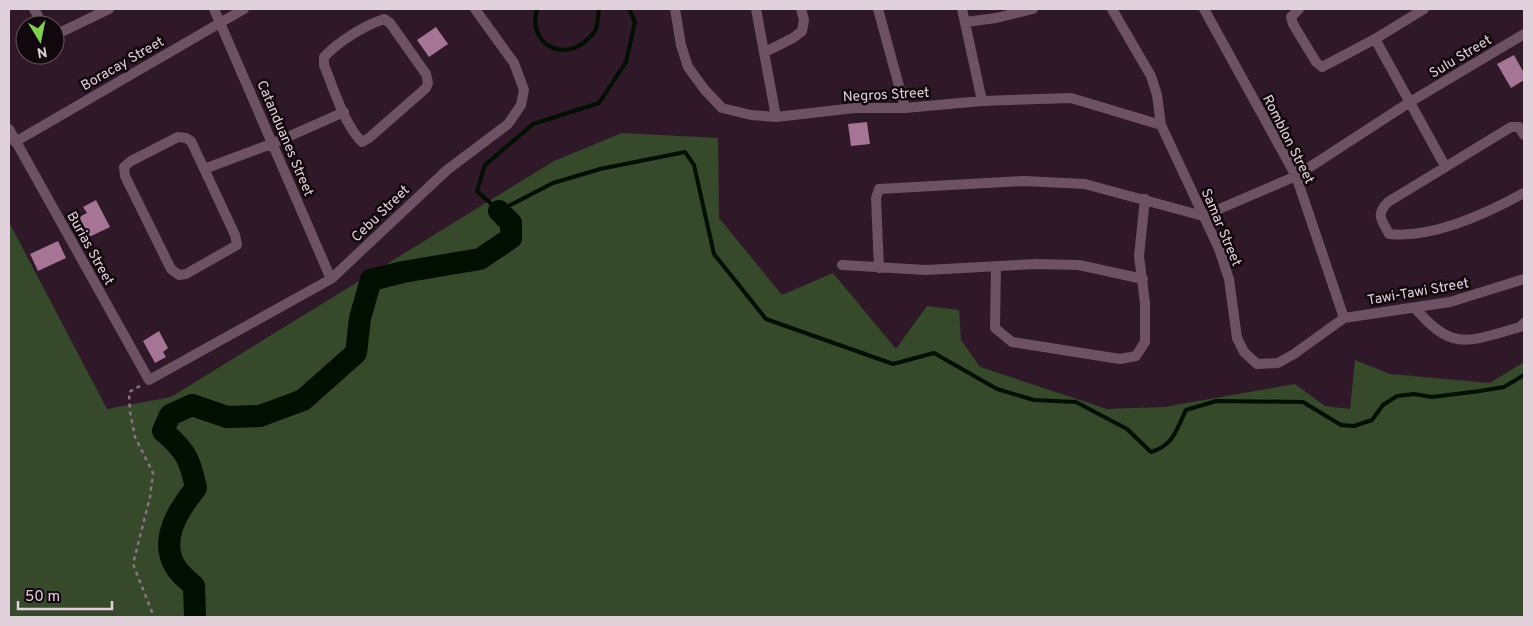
<svg xmlns="http://www.w3.org/2000/svg" width="1533" height="626" viewBox="0 0 1533 626" font-family="Overpass,sans-serif">
<style>
.green{fill:#364a2b}
.lines{fill:none;stroke-linecap:round;stroke-linejoin:round}
.stream{stroke:#010f00;stroke-width:4}
.river{stroke:#010f00;stroke-width:22}
.building{fill:#a67494}
.path{stroke:#87737f;stroke-width:2.5;stroke-dasharray:4 4;stroke-linecap:butt}
.street{stroke:#6d5263;stroke-width:10}
.labels{text-anchor:middle;stroke-width:5;stroke-linejoin:round;paint-order:stroke}
.street-label{font-size:14px;fill:#e1d1da;stroke:#11070d}
</style>
<rect width="100%" height="100%" fill="#2f1827"/>
<path class="green" d="M622 133 718 138 719 218 782 295 833 273 896 349 927 306 959 310 961 340 980 367 1107 409 1164 407 1295 384 1325 406 1350 409 1355 360 1390 374 1490 383 1524 362V617H9V222L107 409 171 397 554 161Z"/>
<g class="lines">
<path class="stream" d="M537 9C527 44 564 64 589 38 592 35 595 32 596 29 598 22 598 15 599 9
M629 9 635 22 626 62 599 103 533 124 485 165 477 191 499 211 553 183 600 169 685 152 694 165 714 254 766 319 893 364 934 353 997 389 1034 400 1076 402 1127 429 1151 452C1174 445 1176 430 1186 410L1216 401 1303 402 1341 425 1354 426 1372 420 1383 405 1397 396 1414 394 1432 397 1480 391 1504 387 1524 375"/>
<path class="river" d="M195 617 194 586C188 580 179 574 175 566 159 539 179 509 196 488 190 459 186 451 163 431L170 415 192 405 227 417 260 416 303 400 356 353 360 318 371 280 403 272 480 259 511 238V223L499 211"/>
</g>
<path class="building" d="M436 27 448 44 429 57 417 40Z
M1514 55 1524 73V80L1511 88 1497 64Z
M867 122 870 144 851 146 848 124Z
M96 200 110 227 87 238 77 218 87 213 83 207Z
M58 241 66 258 38 271 30 254Z
M159 331 168 348 163 352 166 357 155 363 143 341Z"/>
<g class="lines">
<path class="path" d="M140 386 129 392 130 412 135 437 153 473 150 497 133 564 154 617"/>
<path class="street" d="M34 9 43 25
M214 9 331 279
M675 9 681 45 688 67 705 90 722 108 751 115 776 117 855 108H905L982 101 1071 98 1161 125
M756 9 776 117
M878 9 905 108
M962 9 982 101
M1112 9 1151 76 1157 95 1161 125 1219 249 1229 279 1237 338 1244 352 1257 364 1278 363 1294 354 1344 318 1450 302 1524 279
M1204 9 1296 176 1344 318
M1299 9 1291 17 1293 24 1316 62 1322 67 1375 39 1424 9
M384 19 390 23 426 74 428 83 426 88 369 138 362 142C345 126 333 87 324 65V57C338 42 363 26 384 19Z
M966 22 996 18 1033 9
M55 35 109 9
M1375 39 1445 166
M765 52 793 38 802 31 804 20 801 9
M9 129 149 380 331 279 447 170 508 124 521 105 524 90 514 63 475 9
M1524 135 1519 127H1511L1388 202C1375 215 1382 220 1389 234 1433 239 1486 214 1524 193
M178 137 186 138 191 141 235 235 237 245 186 274 179 275 171 269 125 176 124 167 131 161Z
M15 142 244 9
M204 169 274 143 344 112
M842 265 926 270 1036 264 1079 265 1143 279
M996 267 995 328 1012 342 1120 359 1136 356 1145 342V303L1139 256 1145 199
M879 268 876 198 879 189 1024 181 1085 184 1203 216 1296 176 1410 102 1524 34
M1415 308C1453 353 1469 341 1520 327L1524 323"/>
</g>
<g class="labels">
<g class="street-label">
<text transform="translate(1460 56) rotate(-31)" y="5">Sulu Street</text>
<text transform="translate(122 63) rotate(-30)" y="5">Boracay Street</text>
<text transform="translate(886 94) rotate(-3)" y="5">Negros Street</text>
<text transform="translate(286 138) rotate(67)" y="5">Catanduanes Street</text>
<text transform="translate(1289 139) rotate(63)" y="5">Romblon Street</text>
<text transform="translate(380 213) rotate(-44)" y="5">Cebu Street</text>
<text transform="translate(1222 227) rotate(67)" y="5">Samar Street</text>
<text transform="translate(91 248) rotate(61)" y="5">Burias Street</text>
<text transform="translate(1418 291) rotate(-10)" y="5">Tawi-Tawi Street</text>
</g>
</g>
<rect width="1533" height="626" fill="none" stroke="#e1d1da" stroke-width="20"/>
<g transform="translate(40 40) rotate(170)"><circle r="24" fill="#11070d" stroke="#64585f"/>
<path d="M0-4L9 19L0 12L-9 19Z" fill="#81d050"/>
<text y="-8" font-size="14" font-weight="bold" text-anchor="middle" fill="#e1d1da">N</text>
</g>
<path d="M18 601v8h94v-8" fill="none" stroke="#e1d1da" stroke-width="2.5"/>
<text x="25" y="601" font-size="15" fill="#e1d1da" stroke="#11070d" stroke-width="4" paint-order="stroke">50 m</text>
</svg>
